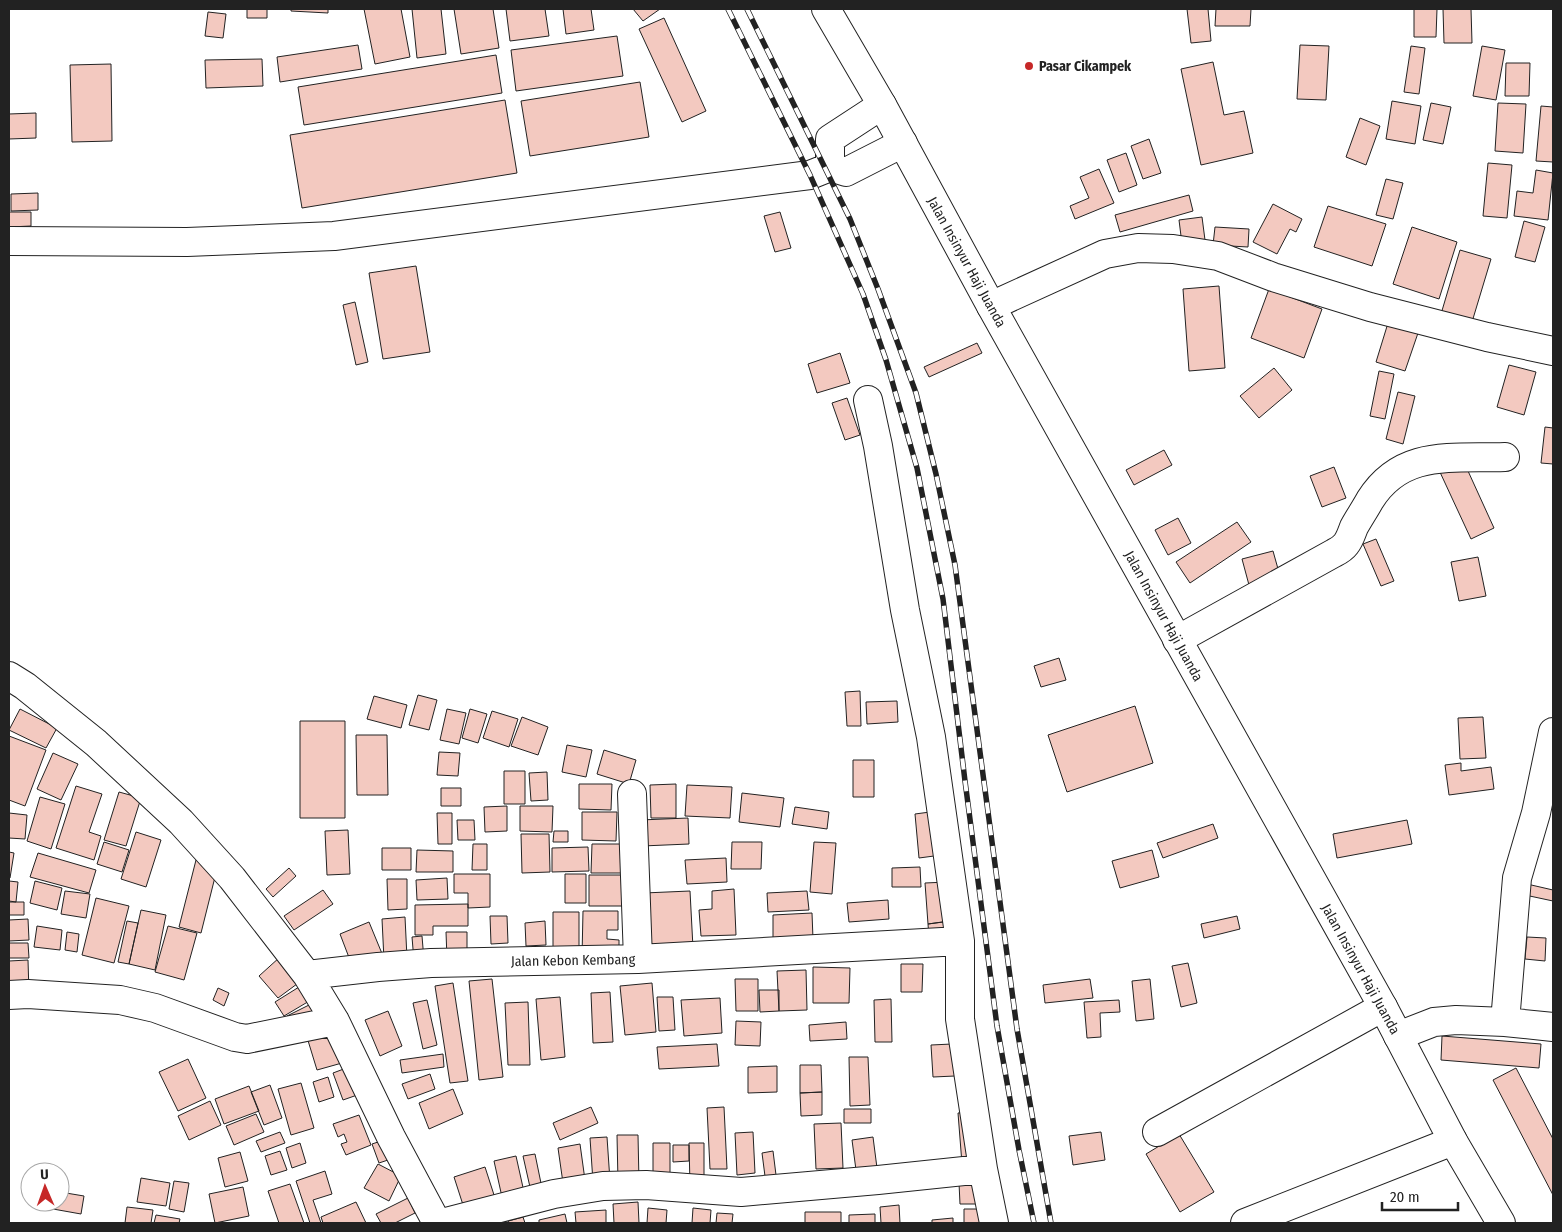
<svg xmlns="http://www.w3.org/2000/svg" width="1562" height="1232" viewBox="0 0 1562 1232" font-family="'Fira Sans Condensed',sans-serif">
<style>
.building{fill:#f3c9c0;stroke:#222}
.lines{fill:none;stroke-linecap:round;stroke-linejoin:round}
.minor-casing{stroke:#222;stroke-width:30}
.highway-casing{stroke:#222;stroke-width:30}
.minor{stroke:#fff;stroke-width:28}
.highway{stroke:#fff;stroke-width:28}
.rail-casing{stroke:#222;stroke-width:5.5}
.rail{stroke:#fff;stroke-width:4;stroke-dasharray:11;stroke-linecap:butt}
.poi-dot{fill:#c62828;stroke:#fff;stroke-width:2}
.labels{text-anchor:middle;stroke-width:4;stroke-linejoin:round;paint-order:stroke}
.poi-label{font-size:14px;font-weight:bold;fill:#222;stroke:#fff;text-anchor:start}
.street-label{font-size:14px;fill:#222;stroke:#fff}
</style>
<rect width="100%" height="100%" fill="#fff"/>
<path class="building" d="M247 9H267V18H247Z
M291 9H328V13L291 11Z
M364 9H401L410 57 375 64Z
M412 9H441L446 54 417 58Z
M454 9H493L499 48 461 54Z
M506 9H545L549 36 510 41Z
M563 9H591L594 30 566 34Z
M633 9H660L643 21Z
M1187 9H1208L1211 41 1191 43Z
M1216 9H1251L1250 26H1215Z
M1414 9H1437L1436 37H1414Z
M1443 9H1471L1472 43H1444Z
M208 12 226 14 223 38 205 36Z
M664 18 706 111 682 122 639 29Z
M617 36 623 76 516 91 511 50Z
M358 45 362 69 280 82 277 57Z
M1300 45 1329 46 1326 100 1297 99Z
M1411 46 1425 48 1419 94 1404 92Z
M1482 46 1505 50 1496 100 1473 96Z
M496 55 502 93 304 125 298 87Z
M262 59 263 86 206 88 205 60Z
M1213 62 1224 115 1244 111 1253 153 1201 165 1181 69Z
M1506 63H1530L1529 96H1505Z
M111 64 112 141 72 142 70 65Z
M640 82 649 137 530 156 521 101Z
M505 100 517 173 302 208 290 135Z
M1392 101 1421 106 1415 144 1386 139Z
M1431 103 1451 107 1443 144 1423 140Z
M1498 103 1526 104 1523 153 1495 151Z
M1541 106 1553 107V162L1536 161Z
M36 113V138L9 139V114Z
M1360 118 1380 126 1366 165 1346 157Z
M1149 139 1161 173 1143 179 1131 146Z
M1126 153 1137 185 1119 192 1107 160Z
M1488 163 1512 165 1507 218 1483 216Z
M1099 169 1114 203 1075 219 1070 206 1089 198 1080 177Z
M1536 170 1553 173 1548 220 1514 216 1517 191 1533 193Z
M1386 179 1403 183 1393 219 1376 215Z
M38 193V210L11 211V194Z
M1189 195 1193 211 1120 232 1115 215Z
M1273 204 1302 219 1296 232 1290 229 1277 254 1253 242Z
M1328 206 1386 224 1372 266 1314 247Z
M9 212H31V226L9 227Z
M780 212 791 248 775 252 764 216Z
M1202 217 1205 240 1182 244 1179 220Z
M1524 221 1545 227 1535 262 1515 257Z
M1215 227 1249 229 1248 247 1213 245Z
M1412 227 1457 242 1439 299 1393 284Z
M1460 250 1491 259 1472 322 1441 314Z
M416 266 430 352 383 359 369 273Z
M1219 286 1225 368 1189 371 1183 289Z
M1269 289 1322 309 1304 358 1251 338Z
M355 302 368 362 356 365 343 305Z
M1388 323 1418 333 1405 371 1376 362Z
M977 343 982 353 929 377 924 367Z
M840 353 850 383 817 393 808 364Z
M1509 365 1536 372 1524 415 1497 407Z
M1274 368 1292 390 1259 418 1240 396Z
M1379 371 1394 374 1385 419 1370 416Z
M1398 392 1415 396 1403 444 1386 439Z
M847 398 860 435 845 440 832 403Z
M1545 427 1553 428V464L1541 463Z
M1164 450 1172 465 1134 485 1126 470Z
M1463 460 1494 528 1471 539 1439 470Z
M1334 467 1346 498 1322 507 1310 476Z
M1178 518 1191 543 1168 555 1155 530Z
M1237 522 1251 542 1190 583 1176 562Z
M1376 539 1394 581 1381 586 1363 544Z
M1273 551 1280 576 1249 585 1242 559Z
M1478 557 1486 596 1459 601 1451 562Z
M1059 658 1066 680 1041 687 1034 666Z
M860 691 861 726H847L845 692Z
M418 695 437 700 429 730 409 725Z
M374 696 407 705 401 728 367 719Z
M897 701 898 722 867 724 866 702Z
M1135 706 1153 763 1067 792 1048 735Z
M20 709 57 728 46 748 9 730Z
M447 709 466 713 459 744 440 740Z
M470 709 487 714 478 743 462 738Z
M492 711 518 719 509 747 483 738Z
M522 717 548 727 538 755 511 746Z
M1483 717 1486 758 1460 759 1458 718Z
M300 721H345V818H300Z
M356 735H387L388 795H357Z
M9 736 46 750 25 806 9 800Z
M567 745 592 750 586 777 562 772Z
M604 750 636 760 629 784 597 774Z
M439 752 460 753 458 776 437 775Z
M53 753 78 764 61 800 37 789Z
M853 760H874V797H853Z
M1461 763V771L1491 767 1494 789 1449 795 1445 765Z
M504 771H525V804H504Z
M547 772 548 800 531 801 529 773Z
M579 784H612L611 810 579 809Z
M676 784V818H651L650 785Z
M687 785 732 787 730 818 685 816Z
M76 786 102 794 89 832 101 836 94 860 56 848Z
M441 788H461V806H441Z
M119 792 141 798 126 846 104 840Z
M742 793 784 798 780 827 739 822Z
M40 797 65 804 51 849 27 841Z
M507 806V831L485 832 484 807Z
M520 806H553L552 832 520 831Z
M795 807 829 812 827 829 792 824Z
M582 812H617L616 841 582 840Z
M930 812 934 856 919 858 915 814Z
M9 813 27 815 25 839 9 838Z
M437 813H452V844H438Z
M688 818 689 844 642 846 640 820Z
M457 820H474L475 840H458Z
M1407 820 1412 844 1337 858 1333 834Z
M1213 824 1218 838 1163 858 1157 843Z
M348 830 350 874 327 875 325 831Z
M554 831H568V842H553Z
M136 832 161 840 146 887 121 879Z
M521 834H549L550 872 522 873Z
M104 842 129 850 122 872 97 864Z
M732 842H762L761 869H731Z
M814 842 836 843 832 894 810 892Z
M473 844H487V870H472Z
M592 844H629V873H591Z
M588 847 589 871 552 872V848Z
M382 848H411V870H382Z
M417 850 453 851V872H416Z
M1152 850 1159 877 1120 888 1112 861Z
M9 852 14 853 10 878H9Z
M38 853 96 870 89 893 30 877Z
M726 858 727 882 687 884 685 860Z
M196 860 218 865 201 933 179 927Z
M920 867 921 887H892V868Z
M289 868 296 876 273 897 266 889Z
M454 874H490V907L468 908V893H454Z
M565 874H586V903H565Z
M589 875H627L628 906H589Z
M447 878 448 899 417 900 416 880Z
M387 879H407V909L388 910Z
M9 881 18 882 16 902 9 901Z
M35 881 62 888 57 910 30 903Z
M947 882 950 921 928 924 925 883Z
M1527 884 1553 890V901L1525 895Z
M734 889 736 935 701 936 699 910 712 909V891Z
M323 890 333 904 294 930 284 916Z
M65 891 90 894 86 918 61 914Z
M690 891 693 948 647 951 644 893Z
M807 891 809 910 768 912 767 893Z
M96 898 129 906 114 963 82 955Z
M888 900 889 919 849 922 847 903Z
M9 902H24V915H9Z
M468 904V926H433V935H415V905Z
M141 910 166 915 155 970 129 964Z
M583 911H618V930H607V939L619 940V957H582Z
M553 912H579V951L553 952Z
M812 913 813 939 773 941V915Z
M490 916H507L508 943 491 944Z
M1237 916 1240 929 1204 938 1201 924Z
M405 917 407 958 384 960 382 919Z
M28 919 29 940 9 941V920Z
M127 921 138 923 129 964 118 962Z
M545 921 546 945 526 946 525 923Z
M950 921 952 935 929 938 928 924Z
M369 922 383 956 353 968 340 934Z
M37 926 62 930 60 950 34 947Z
M168 926 197 933 184 980 155 972Z
M67 932 79 934 77 952 65 950Z
M446 932H467V958L447 959Z
M422 936 424 960 414 961 412 937Z
M1527 937 1546 938 1545 961 1525 959Z
M9 943H28L29 958H9Z
M280 957 301 981 278 998 259 976Z
M28 960 29 993H9V961Z
M1188 963 1197 1003 1181 1007 1172 966Z
M901 964H923L922 992H901Z
M813 967 850 968 849 1003H813Z
M806 970 807 1010 779 1011 777 971Z
M492 979 503 1077 479 1080 469 981Z
M735 979H758V1011H736Z
M1090 979 1093 998 1045 1003 1043 985Z
M1150 979 1154 1019 1136 1021 1132 981Z
M307 982 316 997 284 1016 275 1002Z
M453 983 468 1081 450 1083 435 986Z
M652 983 656 1032 625 1035 620 986Z
M218 988 229 993 224 1006 213 1000Z
M759 990H779V1011L760 1012Z
M610 992 613 1042 593 1043 591 993Z
M560 997 565 1057 541 1060 536 999Z
M657 997H673L675 1030 659 1031Z
M720 998 722 1033 684 1036 681 1000Z
M891 999 892 1042H875L874 1000Z
M427 1000 437 1045 423 1049 413 1003Z
M1119 1000 1120 1012 1100 1013 1101 1037 1087 1038 1084 1002Z
M528 1002 530 1065H508L505 1003Z
M311 1004 317 1016 292 1027 287 1016Z
M388 1011 402 1046 380 1056 365 1020Z
M736 1021 761 1022 760 1046 735 1045Z
M846 1022 847 1039 810 1041 809 1025Z
M332 1027 342 1063 317 1070 306 1034Z
M1442 1036 1541 1044 1539 1068 1441 1060Z
M717 1044 719 1066 659 1069 657 1047Z
M952 1044 955 1076 933 1077 931 1045Z
M443 1054 444 1067 402 1073 400 1060Z
M849 1057H868L870 1105 850 1106Z
M188 1059 206 1098 178 1111 159 1072Z
M800 1065H821L822 1092 800 1093Z
M777 1066V1092L748 1093V1067Z
M349 1067 360 1094 343 1100 333 1073Z
M1516 1068 1553 1139V1195L1493 1080Z
M430 1074 435 1089 408 1099 402 1084Z
M328 1077 334 1097 319 1102 313 1082Z
M301 1083 314 1128 291 1135 278 1089Z
M270 1085 282 1118 264 1125 251 1092Z
M249 1086 259 1111 224 1124 215 1099Z
M453 1089 463 1114 429 1129 419 1103Z
M822 1092V1115L801 1116 800 1093Z
M210 1101 221 1125 189 1140 178 1116Z
M591 1107 598 1123 560 1140 553 1123Z
M724 1107 727 1169H710L707 1108Z
M844 1109H871V1123H844Z
M971 1112 975 1162 962 1164 958 1113Z
M256 1114 264 1132 234 1145 226 1126Z
M359 1115 371 1145 346 1155 341 1144 347 1142 344 1134 338 1137 333 1124Z
M841 1123 843 1168 816 1169 814 1124Z
M280 1132 285 1143 261 1152 256 1141Z
M753 1132 755 1173 737 1175 735 1133Z
M1101 1132 1105 1160 1073 1165 1069 1136Z
M1179 1134 1214 1192 1180 1212 1146 1154Z
M617 1135H638L639 1182H618Z
M607 1137 610 1181 593 1182 590 1138Z
M873 1137 877 1168 856 1170 852 1140Z
M390 1138 397 1157 379 1163 372 1144Z
M300 1143 306 1163 292 1168 286 1148Z
M653 1143H670V1181H653Z
M689 1143H704V1185L690 1186Z
M580 1144 585 1180 563 1183 558 1148Z
M673 1145H689V1161L673 1162Z
M280 1151 287 1170 271 1175 265 1156Z
M773 1151 777 1183 766 1184 762 1153Z
M240 1152 248 1181 225 1187 218 1158Z
M535 1154 543 1193 532 1196 523 1156Z
M516 1156 524 1192 502 1197 494 1161Z
M378 1164 401 1176 389 1201 364 1188Z
M485 1167 495 1198 464 1208 454 1177Z
M325 1171 332 1194 313 1200 321 1223H310L296 1181Z
M141 1178 170 1183 166 1206 137 1202Z
M174 1181 189 1183 184 1212 169 1209Z
M959 1183H980L981 1204H960Z
M290 1184 304 1223H279L268 1191Z
M243 1187 249 1216 215 1223 209 1194Z
M60 1192 84 1196 81 1214 53 1209 54 1202H60Z
M408 1198 415 1213 395 1223H381L376 1214Z
M356 1202 366 1223H323L321 1217Z
M638 1202 639 1223H614L613 1204Z
M899 1205 900 1223H881L880 1207Z
M127 1207 153 1210 151 1223H125Z
M648 1208 667 1210 666 1223H647Z
M693 1208 711 1210 710 1223H692Z
M964 1209H985V1223H964Z
M606 1210V1223H576L575 1212Z
M805 1212H841V1223H805Z
M717 1213 733 1214 732 1223H716Z
M565 1214 567 1223H539V1220Z
M875 1214V1223H849V1215Z
M156 1215 180 1219 179 1223H154Z
M523 1217 525 1223H509L508 1221Z
M953 1218V1223H932V1220Z"/>
<g class="lines">
<g class="minor-casing">
<path id="minor" d="M830 167V139L882 105
M9 241 187 242 334 236 810 175 830 167 846 172 903 143
M991 306 1105 254 1138 248 1173 249 1218 256 1273 277 1370 307 1487 337 1553 351
M868 400 878 446 905 610 931 737 960 941V1019L983 1169 994 1223
M1177 640 1334 553C1338 551 1343 548 1346 544 1350 539 1352 532 1354 527 1359 518 1365 509 1370 500 1402 449 1452 459 1505 457
M9 676 25 686 96 743 181 822 232 878 307 975 335 1021 391 1137 437 1223
M632 794 638 959
M307 975 378 967 431 963 638 959 960 941
M9 995 28 994 120 1000 155 1008 235 1037 247 1039 335 1021
M1505 1022 1517 878 1536 813 1553 732
M1398 1036 1434 1022 1456 1020 1505 1022 1553 1027
M1157 1132 1383 1007
M442 1223 554 1194 603 1186 646 1185 741 1192 878 1180 983 1169
M1245 1223 1453 1141"/>
</g>
<g class="highway-casing">
<path id="highway" d="M826 9 882 105 991 306 1383 1007 1453 1141 1501 1223"/>
</g>
<use href="#minor" class="minor"/>
<use href="#highway" class="highway"/>
<g class="rail-casing">
<path id="rail" d="M728 9 810 175 863 294 886 360 917 468 943 599 965 781 997 1026 1019 1150 1034 1223
M747 9 850 219 878 289 916 393 936 474 955 565 1017 1029 1051 1223"/>
</g>
<use href="#rail" class="rail"/>
</g>
<circle class="poi-dot" cx="1029" cy="66" r="5"/>
<g class="labels">
<g class="poi-label">
<text x="1039" y="71">Pasar Cikampek</text>
</g>
<g class="street-label">
<text transform="translate(967 262) rotate(61)" y="5">Jalan Insinyur Haji Juanda</text>
<text transform="translate(1164 616) rotate(61)" y="5">Jalan Insinyur Haji Juanda</text>
<text transform="translate(573 960) rotate(-1)" y="5">Jalan Kebon Kembang</text>
<text transform="translate(1361 969) rotate(61)" y="5">Jalan Insinyur Haji Juanda</text>
</g>
</g>
<rect width="1562" height="1232" fill="none" stroke="#222222" stroke-width="20"/>
<g transform="translate(45 1187) rotate(358)"><circle r="24" fill="#ffffff" stroke="#a7a7a7"/>
<path d="M0-4L9 19L0 12L-9 19Z" fill="#c62828"/>
<text y="-8" font-size="14" font-weight="bold" text-anchor="middle" fill="#222222">U</text>
</g>
<path d="M1382 1202v8h76v-8" fill="none" stroke="#222222" stroke-width="2.5"/>
<text x="1390" y="1202" font-size="15" fill="#222222" stroke="#ffffff" stroke-width="4" paint-order="stroke">20 m</text>
</svg>
